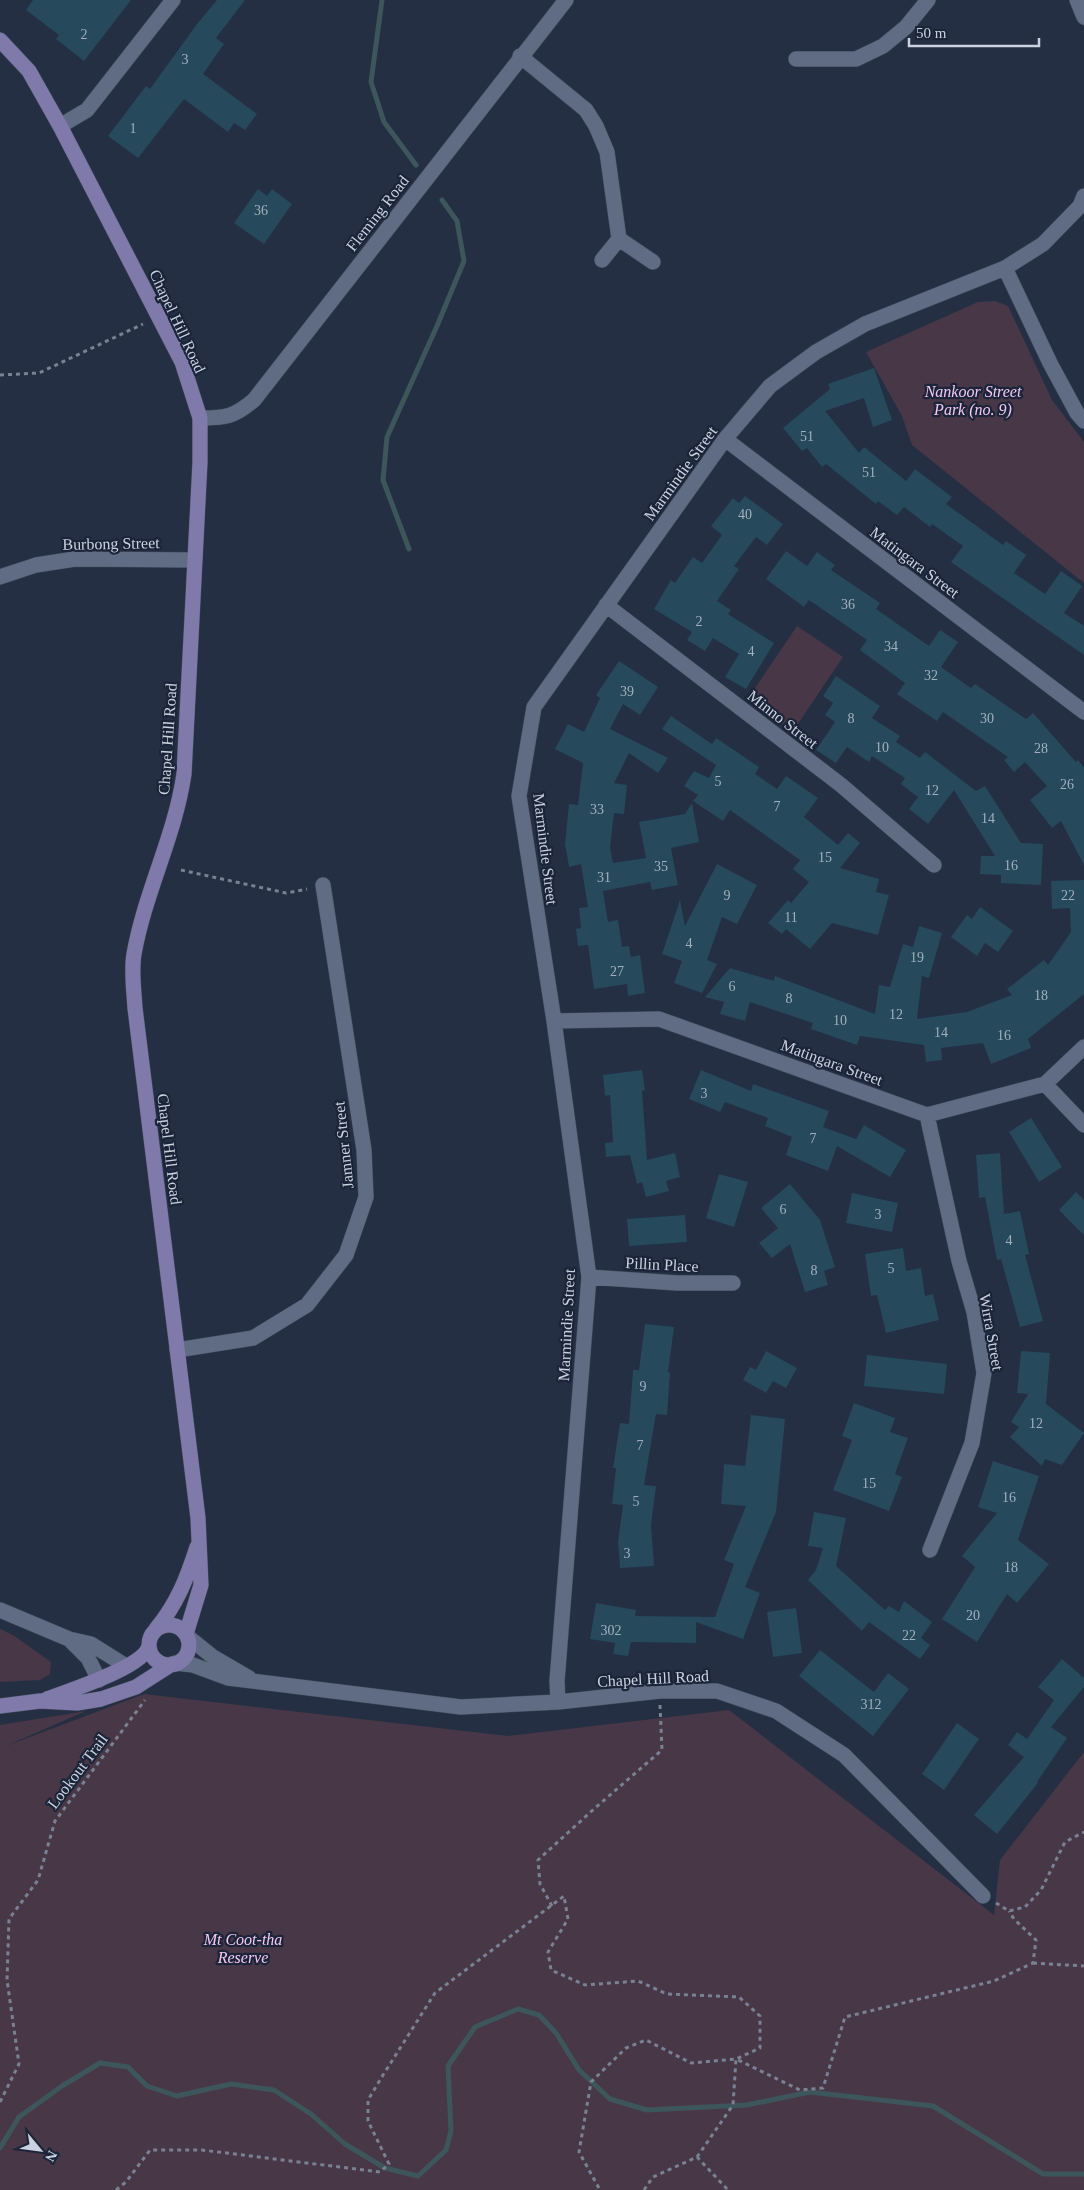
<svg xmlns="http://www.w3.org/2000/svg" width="1084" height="2190" viewBox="0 0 1084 2190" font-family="'Times New Roman',serif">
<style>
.green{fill:#483747}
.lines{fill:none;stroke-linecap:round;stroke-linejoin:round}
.stream{stroke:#3d565b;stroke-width:5}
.building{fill:#26495b}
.minor-casing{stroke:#424b5c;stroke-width:16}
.major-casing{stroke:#424b5c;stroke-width:16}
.path{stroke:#798292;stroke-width:3;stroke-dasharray:4 4;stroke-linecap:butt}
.minor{stroke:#606c83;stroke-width:15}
.major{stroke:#807aab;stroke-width:15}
.labels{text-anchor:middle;stroke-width:4.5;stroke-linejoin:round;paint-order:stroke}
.number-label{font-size:14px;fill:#a2b0be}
.street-label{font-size:16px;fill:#cbd2df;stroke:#1b2539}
.park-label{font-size:16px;font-style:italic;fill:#f6c6f4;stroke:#1b2539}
</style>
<rect width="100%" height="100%" fill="#242f43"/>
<path class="green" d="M995 301 1008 306 1052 400 1084 442V583L912 445 902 416 866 352 978 302Z
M797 626 843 657 793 731 747 700Z
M0 1629 13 1635 51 1662 50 1674 40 1680 0 1682Z
M144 1694 508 1736 729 1710 994 1915 1000 1860 1084 1752V2190H0V1725L86 1711 6 1746Z"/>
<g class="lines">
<path class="stream" d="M382 0 371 82 384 122 416 165
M409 549 383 480 387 437 437 326 464 261 457 221 442 200
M0 2148 19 2117 62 2086 100 2063 128 2067 147 2086 177 2096 231 2084 274 2090 311 2114 345 2144 385 2168 418 2176 446 2150 451 2131 448 2066 475 2027 518 2009 539 2015 556 2033 579 2070 610 2099 647 2110 747 2105 810 2092 933 2106 1043 2174H1084"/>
</g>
<path class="building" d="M33 0H131L84 61 56 39 59 35 26 10Z
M217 0H245L216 38 224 44 203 74 257 114 245 130 234 123 228 132 184 99 138 158 108 136 146 86 150 89 197 24Z
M258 189 267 196 272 189 292 204 264 244 234 223Z
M874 368 892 420 873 427 864 398 825 411 859 453 864 447 906 481 915 469 952 497 946 504 1003 545 1006 541 1026 555 1014 573 1045 594 1061 571 1082 586 1064 613 1084 626V655L951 562 963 546 932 524 930 527 904 507 897 515 878 501 876 504 826 464 822 467 807 448 802 451 783 428 830 389 828 384Z
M745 496 783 524 767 545 756 537 734 566 739 569 717 601 731 610 728 614 774 643 746 689 725 677 739 654 713 638 705 651 687 640 692 632 654 609 671 580 675 583 693 557 702 563 722 535 711 526 733 498 739 503Z
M786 551 807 566 817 552 835 565 831 570 880 603 876 609 929 646 940 630 958 642 941 667 971 688 975 684 1026 719 1033 713 1076 762 1078 760 1084 768V865L1061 821 1052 828 1030 800 1047 786 1025 762 1014 772 1004 760 1008 757 943 712 937 721 897 694 905 683 860 650 867 640 809 600 804 607 766 579Z
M619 661 658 687 640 715 623 704 610 729 668 758 658 773 629 753 614 783 627 785 624 814 614 813 610 848 613 863 646 858 639 822 685 814 692 803 699 842 671 848 678 885 652 890 650 882 603 891 608 922 618 920 622 947 629 946 631 957 640 955 645 993 628 996 627 984 594 989 588 945 578 946 576 929 581 928 579 908 588 907 581 864 569 867 565 844 569 804 578 805 583 763 555 749 568 724 584 732 600 698 596 695Z
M836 676 880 706 872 718 900 736 896 742 920 758 925 752 976 791 985 786 1021 843 1043 844 1041 885 1001 883V875L980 874 981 856H995L954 790 928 824 909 809 918 797 901 784 905 778 872 756 869 762 847 747 836 763 816 750 835 722 825 715 833 703 823 696Z
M671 716 712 744 716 738 759 767 755 774 777 789 786 776 818 798 804 817 838 845 848 833 860 843 840 868 879 879 876 892 889 895 878 935 832 923 810 949 786 929 782 934 768 923 788 900 791 903 809 882 793 869 800 860 730 810 723 821 693 801 698 795 684 786 694 771 709 778 716 765 662 729Z
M717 864 757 885 737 924 722 917 707 960 717 964 702 993 674 983 682 961 662 954 680 900 685 926Z
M1084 880V994L1028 1039 1031 1048 991 1064 983 1043 941 1048 942 1060 926 1062 924 1045 860 1036 857 1045 811 1029 813 1023 750 1002 745 1021 720 1014 724 1002 705 997 730 968 774 981 775 976 875 1014 879 985 890 987 903 944 913 947 919 926 942 933 929 978 922 976 917 1019 967 1012 1012 995 1007 989 1044 960 1048 965 1071 932 1070 908 1052 909 1051 881Z
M980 907 1013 931 998 952 985 943 977 956 951 937 967 915 972 919Z
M642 1070 645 1090 642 1091 647 1160 675 1153 680 1177 666 1181 669 1191 646 1197 642 1182 637 1184 630 1155 606 1157 605 1143 613 1142 610 1095 605 1096 603 1075Z
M701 1070 751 1091 753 1084 829 1111 823 1127 856 1139 864 1125 906 1150 890 1177 837 1146 828 1171 786 1155 792 1137 765 1126 768 1118 725 1102 720 1112 689 1099Z
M1031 1118 1062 1167 1039 1182 1009 1132Z
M1000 1153 1004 1214 1020 1211 1029 1254 1025 1255 1043 1321 1020 1327 1001 1259 997 1260 985 1197 979 1198 976 1155Z
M719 1174 748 1182 734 1227 706 1218Z
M790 1184 820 1220 835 1267 824 1271 828 1285 805 1292 790 1244 772 1258 759 1243 778 1228 761 1208Z
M1076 1192 1084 1200V1235L1059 1210Z
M852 1193 898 1203 892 1232 846 1223Z
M685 1215 687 1242 629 1246 627 1219Z
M903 1248 906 1271 921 1268 925 1296 933 1294 939 1320 886 1333 877 1295 871 1296 865 1254Z
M645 1324 674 1327 668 1372 670 1373 667 1415 656 1414 644 1485 656 1486 651 1525 654 1566 620 1568 618 1541 623 1505 612 1504 616 1468H613L620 1423 629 1424 633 1370H639Z
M766 1351 797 1368 786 1388 773 1381 766 1393 743 1380 750 1367 756 1370Z
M1021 1351 1050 1353 1046 1404 1084 1433 1062 1465 1045 1459 1042 1466 1010 1437 1019 1427 1011 1422 1028 1394 1017 1393Z
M867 1355 947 1364 944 1394 864 1386Z
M854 1403 895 1418 890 1432 908 1438 895 1474 902 1477 889 1511 833 1490 852 1440 842 1436Z
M751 1415 785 1419 776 1512 745 1587 760 1593 743 1639 696 1622V1643L631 1642 628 1656 613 1654 615 1643 590 1639 596 1603 636 1610 635 1616 715 1617 734 1564 724 1560 746 1506 721 1504 724 1464 745 1466Z
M993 1461 1039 1476 1018 1540 1049 1564 1017 1603 1007 1594 977 1642 942 1619 975 1567 962 1556 997 1513 978 1507Z
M814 1512 846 1518 836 1566 885 1610 889 1606 899 1612 904 1601 932 1622 921 1638 930 1645 920 1659 869 1622 862 1631 808 1580 816 1570 823 1548 808 1546Z
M796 1608 802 1653 773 1657 767 1612Z
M820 1650 874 1692 888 1673 909 1689 873 1736 799 1676Z
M1062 1659 1084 1678V1687L1051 1727 1067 1738 1037 1782 1038 1783 997 1834 974 1815 1024 1757 1008 1745 1017 1732 1027 1739 1054 1700 1038 1687Z
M957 1723 979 1739 944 1790 922 1774Z"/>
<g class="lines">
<g class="minor-casing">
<path id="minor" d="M1077 0 1084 17
M520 56 586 110 596 126 607 152 619 239 602 260
M796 59H856L883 46 906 27 928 0
M60 126 87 110 173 0
M619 239 653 262
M1005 268 1050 363 1077 413 1084 421
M200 418C226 418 234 417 254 400L566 0
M725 439 1084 712
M0 577 36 565 75 559 194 560
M606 605 841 785 934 865
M554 1021 659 1019 927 1115 1045 1084 1084 1047
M1045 1084 1084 1125
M927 1115 959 1261 974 1312 984 1373 972 1443 930 1550
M589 1277 677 1283H733
M177 1350 253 1338 307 1305 346 1255 366 1197 364 1150 323 885
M0 1610 69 1639 91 1644 126 1666
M187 1636 213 1657 249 1678
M69 1639 88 1658 99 1680
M175 1663 193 1665 228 1678 461 1707 558 1702 660 1691H717L776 1711 844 1755 983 1896
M558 1702 557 1681 589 1277 554 1021 519 796 534 707 725 439 770 386 816 352 865 324 1005 268 1043 244 1080 206 1084 196"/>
</g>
<g class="major-casing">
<path id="major" d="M0 40 29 71 60 126 182 362 200 418V462L184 774C175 836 145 892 134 954 131 971 134 991 135 1008L198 1518 201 1585 186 1634
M149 1645a20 20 0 1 1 40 0a20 20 0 1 1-40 0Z
M156 1629C177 1604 187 1578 197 1547
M47 1699C68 1691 144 1667 149 1646
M0 1706 40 1701 77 1703 101 1699 136 1687 172 1664"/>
</g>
<path class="path" d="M0 375 39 373 143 324
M181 870 286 893 307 889
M996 1903 1009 1911 1025 1907 1041 1890 1065 1842 1084 1832
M552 1906 540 1884 538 1860 595 1808 662 1750 660 1705
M1033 1963 1084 1966
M0 2102 19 2064 7 1980 9 1919 38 1880 55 1821 145 1700
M697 2157 733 2105 736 2059 800 2090 823 2088 845 2017 994 1981 1033 1963 1036 1940 1014 1919 1009 1911
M116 2190 126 2182 150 2150H202L380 2172 389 2164 368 2121V2100L383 2075 435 1993 564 1896 568 1919 548 1952 551 1970 585 1985 638 1981 667 1994 739 1997 760 2016V2048L736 2059 691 2063 646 2040 626 2048 591 2082 579 2152 600 2190
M644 2190 653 2177 697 2157 728 2190"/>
<use href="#minor" class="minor"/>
<use href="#major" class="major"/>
</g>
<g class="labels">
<g class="number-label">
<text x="84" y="39">2</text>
<text x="185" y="64">3</text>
<text x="133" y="133">1</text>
<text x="261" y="215">36</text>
<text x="807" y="441">51</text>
<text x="869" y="477">51</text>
<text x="745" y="519">40</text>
<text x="848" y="609">36</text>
<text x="699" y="626">2</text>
<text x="891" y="651">34</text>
<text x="751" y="656">4</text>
<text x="931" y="680">32</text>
<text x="627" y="696">39</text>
<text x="851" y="723">8</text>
<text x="987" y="723">30</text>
<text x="882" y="752">10</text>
<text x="1041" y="753">28</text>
<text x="718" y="786">5</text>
<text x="1067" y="789">26</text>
<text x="932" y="795">12</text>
<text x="777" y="811">7</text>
<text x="597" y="814">33</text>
<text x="988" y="823">14</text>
<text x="825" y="862">15</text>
<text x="1011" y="870">16</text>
<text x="661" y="871">35</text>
<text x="604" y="882">31</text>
<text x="727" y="900">9</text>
<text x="1068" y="900">22</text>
<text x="791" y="922">11</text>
<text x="689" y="948">4</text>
<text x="917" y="962">19</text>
<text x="617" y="976">27</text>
<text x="732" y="991">6</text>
<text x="1041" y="1000">18</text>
<text x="789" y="1003">8</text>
<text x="896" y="1019">12</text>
<text x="840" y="1025">10</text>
<text x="941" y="1037">14</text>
<text x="1004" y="1040">16</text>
<text x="704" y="1098">3</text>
<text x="813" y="1143">7</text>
<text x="783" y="1214">6</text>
<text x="878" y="1219">3</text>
<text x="1009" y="1245">4</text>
<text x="891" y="1273">5</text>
<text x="814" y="1275">8</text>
<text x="643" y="1391">9</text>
<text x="1036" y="1428">12</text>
<text x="640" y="1450">7</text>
<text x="869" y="1488">15</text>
<text x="1009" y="1502">16</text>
<text x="636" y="1506">5</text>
<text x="627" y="1558">3</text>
<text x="1011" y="1572">18</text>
<text x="973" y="1620">20</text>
<text x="611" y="1635">302</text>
<text x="909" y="1640">22</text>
<text x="871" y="1709">312</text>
</g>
<g class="street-label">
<text transform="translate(377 213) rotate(-52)" y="6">Fleming Road</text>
<text transform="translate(178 321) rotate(65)" y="6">Chapel Hill Road</text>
<text transform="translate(680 473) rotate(-54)" y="6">Marmindie Street</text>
<text transform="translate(111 543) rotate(-1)" y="6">Burbong Street</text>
<text transform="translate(915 562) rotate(37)" y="6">Matingara Street</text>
<text transform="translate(783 719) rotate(38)" y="6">Minno Street</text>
<text transform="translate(167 739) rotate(-86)" y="6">Chapel Hill Road</text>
<text transform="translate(546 849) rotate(83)" y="6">Marmindie Street</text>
<text transform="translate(832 1062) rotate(20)" y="6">Matingara Street</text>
<text transform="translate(343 1145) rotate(-96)" y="6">Jamner Street</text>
<text transform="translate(170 1149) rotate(83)" y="6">Chapel Hill Road</text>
<text transform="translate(662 1264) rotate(3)" y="6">Pillin Place</text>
<text transform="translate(566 1325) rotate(-87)" y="6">Marmindie Street</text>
<text transform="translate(992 1332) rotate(80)" y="6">Wirra Street</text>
<text transform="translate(653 1678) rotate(-3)" y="6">Chapel Hill Road</text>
<text transform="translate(77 1771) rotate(-53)" y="6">Lookout Trail</text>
</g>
<g class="park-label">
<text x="973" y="397">Nankoor Street<tspan x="973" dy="18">Park (no. 9)</tspan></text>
<text x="243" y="1945">Mt Coot-tha<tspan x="243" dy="18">Reserve</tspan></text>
</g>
</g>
<g transform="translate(40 2150) rotate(119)" stroke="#1b2539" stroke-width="4" paint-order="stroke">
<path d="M0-4L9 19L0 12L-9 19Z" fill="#cbd2df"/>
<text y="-8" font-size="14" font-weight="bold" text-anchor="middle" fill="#cbd2df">N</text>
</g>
<path d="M909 38v8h130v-8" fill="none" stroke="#cbd2df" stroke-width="2.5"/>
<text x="916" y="38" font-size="15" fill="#cbd2df" stroke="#1b2539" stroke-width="4" paint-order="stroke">50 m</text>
</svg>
